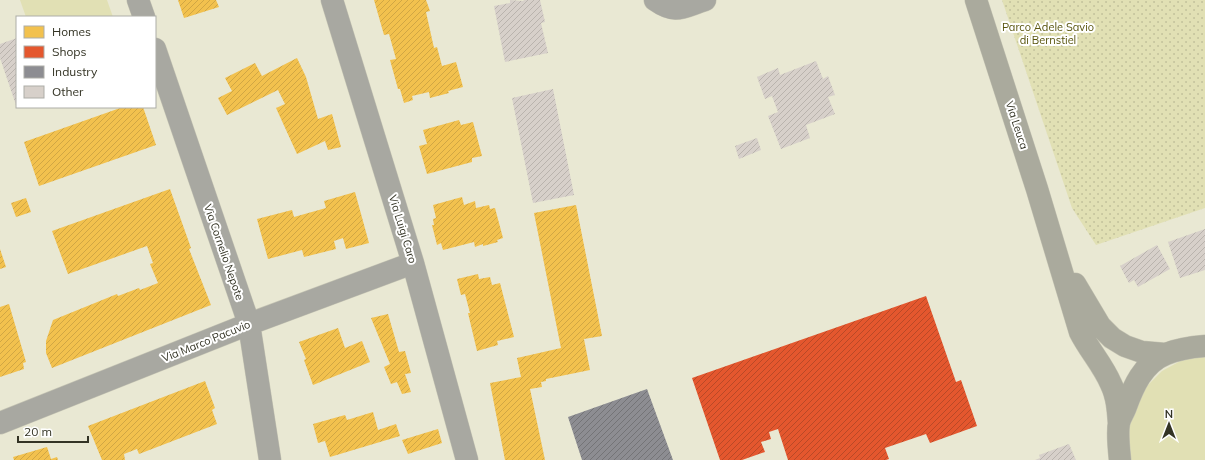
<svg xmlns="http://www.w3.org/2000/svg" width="1205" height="460" viewBox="0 0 1205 460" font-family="Mulish,sans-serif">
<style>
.grass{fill:#e1e0b4}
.park{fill:url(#park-dots)}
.homes{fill:url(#homes-hatch)}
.shops{fill:url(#shops-hatch)}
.industry{fill:url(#industry-hatch)}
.building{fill:url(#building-hatch)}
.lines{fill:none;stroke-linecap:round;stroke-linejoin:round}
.minor-casing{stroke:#c7c6b5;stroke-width:23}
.major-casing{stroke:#c7c6b5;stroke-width:23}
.minor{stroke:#a8a8a1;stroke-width:22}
.major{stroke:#aaaa9d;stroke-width:22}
.labels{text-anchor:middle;stroke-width:4;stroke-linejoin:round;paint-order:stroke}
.park-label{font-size:11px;fill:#58540d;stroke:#fff}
.street-label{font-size:11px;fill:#333324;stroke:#fff}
</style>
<defs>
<pattern id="park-dots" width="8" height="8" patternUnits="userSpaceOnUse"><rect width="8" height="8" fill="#e1e0b4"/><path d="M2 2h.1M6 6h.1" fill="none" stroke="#c2c19b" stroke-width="1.8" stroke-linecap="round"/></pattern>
<pattern id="homes-hatch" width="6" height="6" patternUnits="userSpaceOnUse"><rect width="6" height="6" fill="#f2c14e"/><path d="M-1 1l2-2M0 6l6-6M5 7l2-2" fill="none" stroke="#d0a644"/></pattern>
<pattern id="shops-hatch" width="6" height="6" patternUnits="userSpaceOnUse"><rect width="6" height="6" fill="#e4572e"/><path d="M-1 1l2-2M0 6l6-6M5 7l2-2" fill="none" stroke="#b94927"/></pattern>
<pattern id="industry-hatch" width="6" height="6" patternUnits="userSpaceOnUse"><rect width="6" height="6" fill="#8d8d92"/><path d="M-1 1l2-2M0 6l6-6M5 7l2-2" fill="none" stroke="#747477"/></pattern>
<pattern id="building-hatch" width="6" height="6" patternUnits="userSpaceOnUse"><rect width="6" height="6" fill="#d7d0ca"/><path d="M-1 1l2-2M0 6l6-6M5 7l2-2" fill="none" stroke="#b9b3ad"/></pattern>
</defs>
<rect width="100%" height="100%" fill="#e9e8d3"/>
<path class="grass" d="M20 0H107L113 17H26Z
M1205 354V460H1130L1127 441 1131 415 1143 390 1162 371 1186 358Z"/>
<path class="park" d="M1002 0H1205V208L1096 245 1072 208Z"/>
<path class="homes" d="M178 0H216L219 7 184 18Z
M374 0H426L430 11 426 12 434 48 437 47 442 66 456 62 463 87 448 91 449 93 430 98 429 92 412 96 413 100 404 103 400 89H398L390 60 396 59 389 34 384 35Z
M297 58 306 77 318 119 332 114 341 147 328 150 325 141 297 154 276 108 285 104 278 90 227 115 218 98 232 91 225 78 255 63 262 76Z
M123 107H143L156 145 39 186 24 142Z
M459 120 461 125 473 122 482 156 472 158V162L427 174 419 146 427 144 423 130Z
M170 189 191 248 189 249 211 305 52 368 46 353V341L53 320 117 294 118 296 139 288 140 290 158 283 150 264 153 263 147 246 68 274 52 231Z
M355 192 369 243 346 249 343 238 334 241 336 249 304 257 302 250 268 259 257 219 292 210 294 217 326 208 324 201Z
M462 197 464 205 475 201 476 208 489 205 490 209 495 208 503 238 497 240 498 242 483 246V244L475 247 474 242 443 250 441 243 437 245 432 225H434L433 219 436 218 433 205Z
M26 198 31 212 16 217 11 203Z
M576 205 602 336 584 339 590 370 546 379V381L541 382 542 387 530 389 545 460H505L490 383 521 377 517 358 561 348 534 213Z
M0 249 6 267 0 269Z
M478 274 479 279 490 277 492 285 500 283 514 337 497 341 498 345 477 351 468 313H470L465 294 461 295 457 279Z
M9 304 26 362 23 363 24 369 0 377V307Z
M388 314 399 352 405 351 411 373 405 374 411 392 402 394 397 382 391 384 384 367 390 364 371 318Z
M338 328 345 348 362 341 370 362 313 385 304 360 306 359 299 342Z
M205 381 215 408 212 410 217 424 139 454 137 449 124 454 125 460H102L88 426Z
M373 412 378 430 396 424 400 436 330 457 325 441 318 443 313 424 345 415 347 420Z
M438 429 442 443 408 454 402 440Z
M47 447 51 459 57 457 58 460H14L13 457Z"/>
<path class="shops" d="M926 296 956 382 961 380 977 426 930 443 926 434 885 448 889 459 886 460H788L778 429 769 432 771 439 761 442 765 452 742 460H720L692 378Z"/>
<path class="industry" d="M647 389 673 460H582L568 417Z"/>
<path class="building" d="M510 0 523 1 524 0H540L545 22 541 23 548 53 505 62 494 6 510 3Z
M17 38V105H16L0 58V44Z
M816 61 823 79 828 76 835 95 828 97 835 114 806 125 810 138 781 149 768 116 778 112 772 96 765 99 757 77 778 68 780 75Z
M553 89 574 195 533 203 512 98Z
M757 138 761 150 739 159 735 146Z
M1205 229V270L1180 278 1168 242Z
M1157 245 1170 269 1138 287 1134 280 1129 283 1120 266Z
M1069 444 1076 460H1035L1040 458 1039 455Z"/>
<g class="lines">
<g class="minor-casing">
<path id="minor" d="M138 0 144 17
M332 0 413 263 467 460
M655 0C676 15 683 7 705 0
M155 49 249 324 270 460
M0 423 249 324 413 263"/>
</g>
<g class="major-casing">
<path id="major" d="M976 0 1037 189 1080 332C1089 350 1103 365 1111 384 1117 396 1118 410 1119 424
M1075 284 1100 326 1112 338 1125 346 1142 352 1165 354
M1120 460C1119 450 1117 433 1119 423 1120 418 1123 414 1125 409 1133 387 1143 363 1166 354 1178 349 1192 347 1205 346"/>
</g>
<use href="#minor" class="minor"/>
<use href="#major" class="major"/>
</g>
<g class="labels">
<g class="park-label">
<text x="1048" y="31">Parco Adele Savio<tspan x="1048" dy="13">di Bernstiel</tspan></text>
</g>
<g class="street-label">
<text transform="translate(1017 125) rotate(72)" y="4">Via Leuca</text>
<text transform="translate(403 229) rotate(73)" y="4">Via Luigi Caro</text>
<text transform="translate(224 252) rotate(71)" y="4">Via Cornelio Nepote</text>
<text transform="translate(206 341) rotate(-22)" y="4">Via Marco Pacuvio</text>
</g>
</g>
<rect x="16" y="16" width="140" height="92" fill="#ffffff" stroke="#adada7"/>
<rect x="24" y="26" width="20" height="12" fill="#f2c14e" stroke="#adada7"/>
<text x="52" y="36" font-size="12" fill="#333324">Homes</text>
<rect x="24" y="46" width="20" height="12" fill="#e4572e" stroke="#adada7"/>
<text x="52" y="56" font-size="12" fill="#333324">Shops</text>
<rect x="24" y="66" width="20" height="12" fill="#8d8d92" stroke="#adada7"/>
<text x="52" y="76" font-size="12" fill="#333324">Industry</text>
<rect x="24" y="86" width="20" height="12" fill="#d7d0ca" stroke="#adada7"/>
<text x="52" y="96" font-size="12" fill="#333324">Other</text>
<g transform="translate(1169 424)" stroke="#ffffff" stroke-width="3" paint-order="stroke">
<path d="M0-3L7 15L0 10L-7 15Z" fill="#333324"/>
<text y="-6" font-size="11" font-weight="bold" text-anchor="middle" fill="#333324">N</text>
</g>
<path d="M18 436v6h70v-6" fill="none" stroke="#333324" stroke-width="2"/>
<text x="24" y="436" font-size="12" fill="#333324" stroke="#ffffff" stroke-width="3" paint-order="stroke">20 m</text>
</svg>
